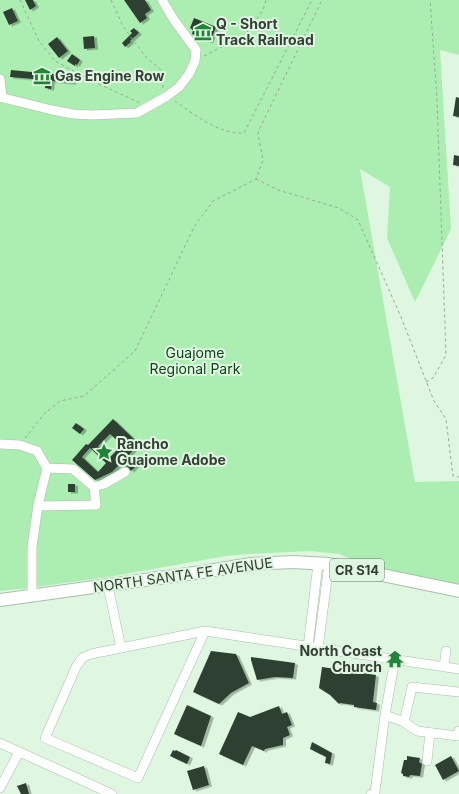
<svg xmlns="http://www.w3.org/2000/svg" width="459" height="794" viewBox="0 0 459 794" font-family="Inter,sans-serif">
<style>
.green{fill:#aceeb2}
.building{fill:#2e4130;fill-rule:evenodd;filter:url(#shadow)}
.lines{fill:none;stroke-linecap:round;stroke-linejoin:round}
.minor-casing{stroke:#a8bea9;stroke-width:10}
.major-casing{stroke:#a8bea9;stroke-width:14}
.path{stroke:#96a797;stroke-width:1;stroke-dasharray:3 3;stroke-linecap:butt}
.minor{stroke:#fff;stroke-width:9}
.major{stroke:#fff;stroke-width:12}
.labels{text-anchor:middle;stroke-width:4;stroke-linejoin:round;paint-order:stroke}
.shield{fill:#dff7e1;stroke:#69766a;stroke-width:1}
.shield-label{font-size:13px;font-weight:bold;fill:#363f37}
.poi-label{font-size:14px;font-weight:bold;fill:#363f37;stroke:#dff7e1;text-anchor:start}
.park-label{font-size:14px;fill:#0f441a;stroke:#dff7e1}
.street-label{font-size:14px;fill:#363f37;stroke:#dff7e1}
</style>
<defs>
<filter id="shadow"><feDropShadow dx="3" dy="1.5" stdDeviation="0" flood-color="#0004"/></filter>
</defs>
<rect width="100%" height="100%" fill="#dff7e1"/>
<path class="green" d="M0 0H459V55L440 50 451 229 415 302 387 238 390 187 360 169 415 482 459 481V592L395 577 339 554 310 551 249 554 226 556 108 577 29 588 0 591Z"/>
<path class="building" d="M25 0H33L36 6 30 10Z
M124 0H145L151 10 145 14 147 18 140 23Z
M12 8 18 21 9 25 3 12Z
M194 18 216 27 210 42 192 34 193 30 190 28Z
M134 28 139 33 130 41 131 42 125 47 122 43 132 33 130 31Z
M94 36 95 48 84 49 83 37Z
M57 37 68 51 59 58 48 44Z
M72 54 80 60 77 65 75 64V66L67 61Z
M11 70 74 76 73 83 52 81 51 89 45 88 46 80 10 77Z
M456 97 459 98V117L453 116Z
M454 155 459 156V166L453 165Z
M113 419 137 442 138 445 128 456 137 465 131 471 128 467 125 466 121 463 112 472 95 480 72 460 86 444 88 445ZM110 434 122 445 110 457 98 446ZM90 448 106 463 98 472 82 457Z
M76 423 84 429 80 434 72 428Z
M68 484H75V492H68Z
M211 651 236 654 249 683 231 693 219 704 193 692Z
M251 657 295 663 293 678 275 677 257 680 251 660Z
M322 667 376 675 373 702 377 703 376 710 354 707V705L340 703 339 704 330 695 319 688Z
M187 705 211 716 201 746 174 734Z
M279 706 282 714 287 712 292 725 287 727 290 735 283 738V745L265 749 264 751 252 746 243 765 219 754 238 712 250 717Z
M312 742 332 753 330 764 325 763 326 757 310 749Z
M173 750 175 751 176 750 190 757 187 764 170 756Z
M407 756 420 758 419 762 422 764 420 776 410 775 409 777 403 776V774L401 773 404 760H407Z
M451 756 459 771 443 780 435 765Z
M204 766 209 785 193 790 187 771Z
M26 783 29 794H21L17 786Z"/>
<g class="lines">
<g class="minor-casing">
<path id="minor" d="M0 79 2 97
M0 97 52 110 73 114 93 115 137 113 167 96 179 87 189 74 195 61 196 50 174 20 162 0
M0 444 20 445 37 451 47 468 38 505 32 547V596
M94 487 104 484 125 472
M38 506 96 505 94 487 73 469 47 468
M108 586 121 648 91 654 82 658 76 667 45 738 138 778 205 631 121 648
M205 631 459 669
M308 647 318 564
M318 648 329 564
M444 667 446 651
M385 715 404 722 417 731 458 736 459 731
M404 722 412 687 459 692
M0 743 112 794
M427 761 430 733
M0 788 19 752
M371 794 375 792 385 715 395 659"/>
</g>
<g class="major-casing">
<path id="major" d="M0 600 202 572 251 564 293 562 329 564 459 591"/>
</g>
<path class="path" d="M20 0 39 41 55 61 90 80 140 103
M111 0 122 24 130 36 146 57 161 70 163 88
M204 56 245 35 263 10 266 0
M175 101C195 115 218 134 244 133L312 0
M256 179 278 190 339 208 358 220 401 317 434 401 446 419 453 476 459 477
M426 382 433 378 446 355 437 100 430 0
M25 438 44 414 60 401 84 396 135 351 177 263 194 227 213 201 256 179 263 160 258 134 259 130 322 0"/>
<use href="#minor" class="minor"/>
<use href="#major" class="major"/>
</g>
<defs>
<g id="museum-bare" transform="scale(1.38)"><path d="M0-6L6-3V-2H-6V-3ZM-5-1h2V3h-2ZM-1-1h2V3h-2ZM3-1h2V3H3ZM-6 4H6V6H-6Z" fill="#228438" stroke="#dff7e1" stroke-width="2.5" paint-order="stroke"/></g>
<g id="sight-bare" transform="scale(1.38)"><path d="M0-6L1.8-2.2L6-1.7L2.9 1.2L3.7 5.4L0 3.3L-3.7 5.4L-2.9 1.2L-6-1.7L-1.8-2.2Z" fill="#228438" stroke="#dff7e1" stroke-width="2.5" paint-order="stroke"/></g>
<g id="temple-bare" transform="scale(1.38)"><path d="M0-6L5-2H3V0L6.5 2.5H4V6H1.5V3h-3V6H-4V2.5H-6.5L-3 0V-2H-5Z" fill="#228438" stroke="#dff7e1" stroke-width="2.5" paint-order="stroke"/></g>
</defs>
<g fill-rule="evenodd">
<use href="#museum-bare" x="203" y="32"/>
<use href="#museum-bare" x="42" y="76"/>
<use href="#sight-bare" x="104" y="452"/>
<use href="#temple-bare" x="395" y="659"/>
</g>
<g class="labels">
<rect class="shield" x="330" y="559" width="54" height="22" rx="3"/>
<g class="shield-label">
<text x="357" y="575">CR S14</text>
</g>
<g class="poi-label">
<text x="216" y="29">Q - Short<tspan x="216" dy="16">Track Railroad</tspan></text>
<text x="55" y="81">Gas Engine Row</text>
<text x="117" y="449">Rancho<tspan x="117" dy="16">Guajome Adobe</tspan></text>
<text x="382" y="656" text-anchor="end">North Coast<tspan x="382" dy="16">Church</tspan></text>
</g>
<g class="park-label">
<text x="195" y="358">Guajome<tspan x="195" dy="16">Regional Park</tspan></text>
</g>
<g class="street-label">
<text transform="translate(183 575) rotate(-8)" y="5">NORTH SANTA FE AVENUE</text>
</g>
</g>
</svg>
